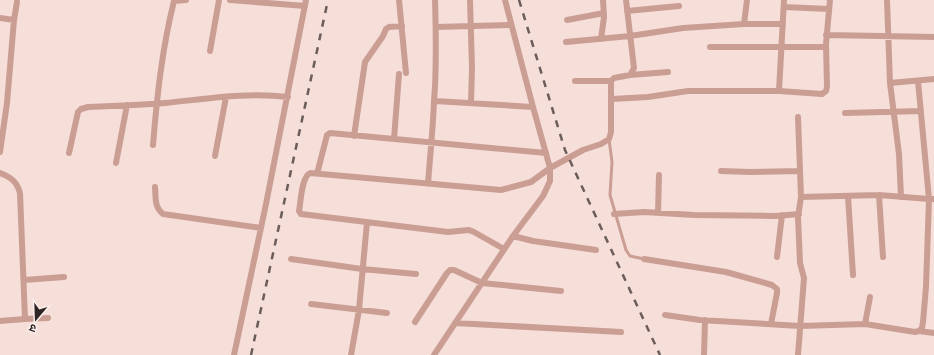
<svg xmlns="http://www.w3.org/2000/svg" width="934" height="355" viewBox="0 0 934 355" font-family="Montserrat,'Noto Sans Devanagari',sans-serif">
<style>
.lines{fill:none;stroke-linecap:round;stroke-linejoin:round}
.service{stroke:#cb9e94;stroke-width:3}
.minor{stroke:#cb9e94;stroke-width:6}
.rail{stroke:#6a5d5b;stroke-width:2.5;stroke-dasharray:7 7;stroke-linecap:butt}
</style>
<rect width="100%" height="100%" fill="#f6ded9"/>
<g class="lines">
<path class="service" d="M609 139 612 162 610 195 626 250 630 256 644 259"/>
<path class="minor" d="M230 0 305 6
M399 0 406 73
M470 0 472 68 471 103
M887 0 890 83 899 154 901 197
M784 7 829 9
M627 11 679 6
M0 18 14 20
M567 20 604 13
M744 24H783
M436 27 511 25
M826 35 934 37
M601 39 604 17 603 0
M566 42 630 36 683 28 744 24 747 0
M710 47H826
M210 51 219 0
M630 75 668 72
M575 81H611
M890 83 934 79
M779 91 784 0
M612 99 648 97 688 91H779L822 94 826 91 827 87 826 44 830 0
M435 101 533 107
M845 113 921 111
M798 117 801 197 798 217 800 263 804 278 798 355
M354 136 365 62 383 36 386 29 389 27 402 26
M394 139 399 74
M153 145C157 96 162 49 174 1L186 0
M0 152 7 103 14 20 17 2
M69 153 78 112 81 109 88 107C114 106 140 105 165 103 206 99 247 92 288 97
M215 156 226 97
M116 163 127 105
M721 171 750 172 800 171
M0 173C11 177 17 182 20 193L25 319 0 321
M317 174 326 139 327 135 330 133 546 153
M428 184C430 156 433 129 434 101 437 68 436 34 435 0
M155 187C156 198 154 207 163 214L261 228
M879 195 883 257
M848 196 853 275
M801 197 879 195 929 199 918 81
M658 213 659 175
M614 214 644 212 694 215 775 216 799 214
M513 236 533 241 596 250
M504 249 474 232 469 230 448 232 301 214 299 211C301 202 301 178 310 173L501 190 531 182 550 168 583 150 601 144 609 139 611 132V81L614 78 630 75 634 68 626 0
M777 257 782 215
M291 259 362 269 416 274
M644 259 726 272 772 285 777 289V293L771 324
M24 280 64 277
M311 304 387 313
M665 315 700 320 800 326 865 324 915 332 919 331 922 328 923 322 926 287 929 199H934
M25 319 48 318
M415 322 447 273 450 270H454L482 283 561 291
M455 323 621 332
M865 324 870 297
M919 331 934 333
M234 355 266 204 306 0
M351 355 359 310 367 222
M434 355 513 236 543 196 550 181V168L533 107 505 0
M704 355 705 320"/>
<path class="rail" d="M519 0 565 150 660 355
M251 355 328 0"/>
</g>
<g transform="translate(36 319) rotate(199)" stroke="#fceeeb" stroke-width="3" paint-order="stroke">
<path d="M0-3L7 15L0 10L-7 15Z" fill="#2e2524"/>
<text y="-6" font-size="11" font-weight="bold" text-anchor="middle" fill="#2e2524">उ</text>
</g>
</svg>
